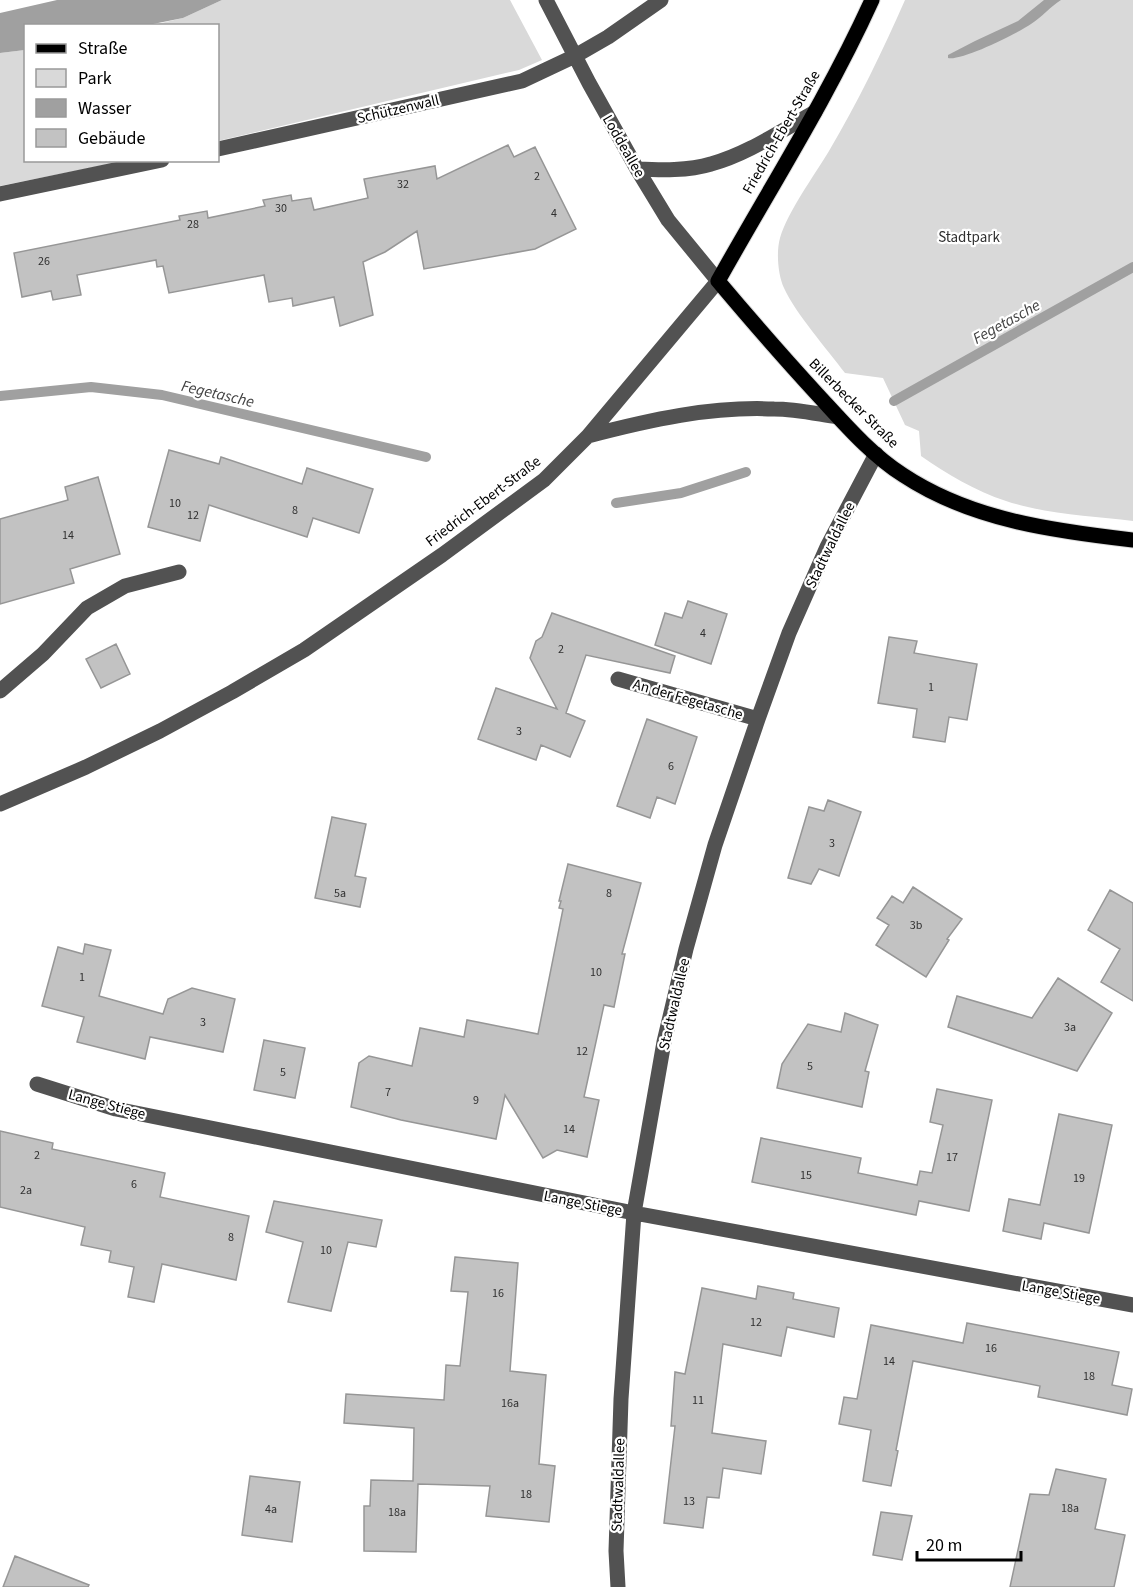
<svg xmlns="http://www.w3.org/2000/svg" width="1133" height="1587" viewBox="0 0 1133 1587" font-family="'Source Sans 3',sans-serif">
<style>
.green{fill:#d9d9d9}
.water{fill:#a0a0a0}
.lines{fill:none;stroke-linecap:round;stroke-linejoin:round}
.stream{stroke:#a0a0a0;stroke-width:10}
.building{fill:#c2c2c2;stroke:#969696;stroke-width:1.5}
.major-casing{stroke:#dbdbdb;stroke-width:17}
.minor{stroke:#525252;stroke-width:15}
.major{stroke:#000;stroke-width:15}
.labels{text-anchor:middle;stroke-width:4.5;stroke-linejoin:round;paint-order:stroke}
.number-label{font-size:12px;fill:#303030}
.street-label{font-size:15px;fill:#000;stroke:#fff}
.park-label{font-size:15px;fill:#303030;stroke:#fff}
.water-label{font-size:16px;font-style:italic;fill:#414141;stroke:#fff}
</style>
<rect width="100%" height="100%" fill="#fff"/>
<path class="green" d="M222 0H510L542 60 519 70 218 141V26H148L183 18Z
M905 0H1133V521C1092 516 1045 514 1006 501 975 491 947 474 921 456L919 431 905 425 883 378 845 373C827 349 796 314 784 288 778 275 776 252 780 238 788 211 814 176 829 151 858 102 882 52 905 0Z
M25 50 26 160 124 161 0 186V53Z"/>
<path class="water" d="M57 0H222L183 18 148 25 26 26 25 50 0 53V13Z
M1044 0H1061C1050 7 1042 17 1031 24 1018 33 962 61 948 58V55L975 41 1018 21Z"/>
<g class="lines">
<path class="stream" d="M0 396 91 387 162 395 426 457
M894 401 1133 267
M616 503 681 493 746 472"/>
</g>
<path class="building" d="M508 145 514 157 535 147 576 229 535 249 424 269 417 231 385 252 363 262 373 315 340 326 334 297 293 306 292 298 269 302 264 275 169 293 163 266 157 267 156 260 77 275 81 295 53 300 51 291 22 297 14 253 180 220 179 216 207 211 208 218 265 206 263 200 291 195 292 201 311 198 314 210 368 198 364 179 435 166 437 179Z
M169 450 219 464 221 457 302 484 307 468 373 489 359 533 313 518 307 537 209 505 200 541 148 527Z
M98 477 120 554 70 569 74 583 0 604V519L68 500 65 487Z
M688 601 727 614 711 664 655 645 665 613 682 618Z
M552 613 675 656 670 673 586 655 566 713 585 721 570 757 541 745 536 760 478 739 496 688 557 709 530 658 536 641 542 637Z
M889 637 917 641 914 653 977 664 967 720 949 717 945 742 913 737 917 709 878 703Z
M116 644 130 674 101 688 86 659Z
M647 719 697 737 675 804 657 797 650 818 617 806Z
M828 800 861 812 839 876 819 869 811 884 788 878 809 807 824 811Z
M332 817 366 824 355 876 366 878 360 907 315 898Z
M568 864 641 883 622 954H625L614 1007 604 1005 584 1097 599 1100 587 1157 557 1150 543 1158 505 1095 496 1139 401 1120 351 1107 359 1063 369 1056 412 1066 420 1028 464 1037 467 1020 538 1034 563 909 559 908 561 901H559Z
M913 887 962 919 947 939 949 940 926 977 876 945 889 925 877 918 892 896 903 903Z
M1110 890 1133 903V1001L1101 982 1120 949 1088 930Z
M85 944 111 950 99 996 163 1014 168 999 192 988 235 999 223 1052 150 1037 145 1059 77 1042 84 1017 42 1006 58 947 83 954Z
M1058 978 1112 1013 1077 1071 948 1027 957 996 1032 1018Z
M845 1013 878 1025 865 1071 869 1072 862 1107 777 1088 782 1064 808 1024 841 1032Z
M264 1040 305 1048 295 1098 254 1090Z
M937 1089 992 1100 969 1211 919 1201 916 1215 752 1182 761 1138 861 1158 858 1173 917 1185 920 1171 932 1173 943 1125 930 1122Z
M1059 1114 1112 1125 1089 1233 1044 1223 1041 1239 1003 1231 1009 1199 1040 1205Z
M0 1131 53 1143 52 1149 165 1173 160 1197 249 1216 236 1280 162 1264 154 1302 128 1297 134 1267 109 1262 111 1251 81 1245 85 1227 0 1207Z
M274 1201 382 1220 376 1247 348 1242 331 1311 288 1302 303 1242 266 1232Z
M455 1257 518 1263 510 1371 546 1375 539 1464 555 1466 549 1522 486 1516 490 1486 418 1484 416 1552 364 1551V1506H370L371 1480 413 1481 414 1428 344 1423 346 1394 444 1400 446 1365 460 1366 468 1292 451 1291Z
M758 1286 794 1293 793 1299 839 1308 834 1337 787 1327 781 1356 723 1344 712 1433 766 1441 761 1474 723 1468 719 1498 707 1497 703 1528 664 1523 675 1426H671L675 1372 685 1374 702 1288 756 1299Z
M967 1323 1119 1352 1112 1385 1132 1389 1127 1415 1038 1397 1040 1386 913 1361 896 1450 898 1451 891 1486 863 1481 871 1430 839 1424 844 1397 857 1399 871 1325 963 1343Z
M1056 1469 1106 1479 1095 1529 1125 1535 1114 1587H1010L1030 1494 1049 1495Z
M250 1476 300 1482 292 1542 242 1535Z
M881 1512 912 1516 902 1560 873 1555Z
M15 1556 89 1585 88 1587H3Z"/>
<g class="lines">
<g class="major-casing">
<path id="major" d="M872 0C828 97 770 188 718 281 750 319 783 357 817 394 843 422 870 454 903 475 971 520 1054 531 1133 540"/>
</g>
<path class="minor" d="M218 149 522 81 575 56 608 37 661 0
M637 169C661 170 688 171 711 164 748 154 782 130 815 112
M0 194 162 160
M588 436C649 420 711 406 774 409 796 409 817 414 838 417
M618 679 758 719
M0 691 43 654 87 608 125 586 179 572
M0 804 86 767 160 731 232 692 304 650 442 555 544 480 588 436 718 281 668 220 637 169 589 83 546 0
M37 1084 116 1109 634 1213 1133 1305
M618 1587 616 1551 621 1399 634 1213 664 1042 686 949 715 845 758 719 789 633 827 547 876 454"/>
<use href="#major" class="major"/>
</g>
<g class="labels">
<g class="number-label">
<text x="537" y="180">2</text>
<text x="403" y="188">32</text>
<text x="281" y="212">30</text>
<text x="554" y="217">4</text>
<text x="193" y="228">28</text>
<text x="44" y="265">26</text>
<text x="175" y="507">10</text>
<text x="295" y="514">8</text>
<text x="193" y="519">12</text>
<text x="68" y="539">14</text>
<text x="703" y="637">4</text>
<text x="561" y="653">2</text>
<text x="931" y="691">1</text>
<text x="519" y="735">3</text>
<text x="671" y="770">6</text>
<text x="832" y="847">3</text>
<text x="340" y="897">5a</text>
<text x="609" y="897">8</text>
<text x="916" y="929">3b</text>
<text x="596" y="976">10</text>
<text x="82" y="981">1</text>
<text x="203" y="1026">3</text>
<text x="1070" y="1031">3a</text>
<text x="582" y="1055">12</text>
<text x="810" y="1070">5</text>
<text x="283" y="1076">5</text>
<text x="388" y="1096">7</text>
<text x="476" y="1104">9</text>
<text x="569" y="1133">14</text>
<text x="37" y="1159">2</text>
<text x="952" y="1161">17</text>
<text x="806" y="1179">15</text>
<text x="1079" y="1182">19</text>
<text x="134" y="1188">6</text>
<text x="26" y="1194">2a</text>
<text x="231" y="1241">8</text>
<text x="326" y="1254">10</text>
<text x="498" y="1297">16</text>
<text x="756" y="1326">12</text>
<text x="991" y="1352">16</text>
<text x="889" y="1365">14</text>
<text x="1089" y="1380">18</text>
<text x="698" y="1404">11</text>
<text x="510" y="1407">16a</text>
<text x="526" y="1498">18</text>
<text x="689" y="1505">13</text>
<text x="1070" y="1512">18a</text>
<text x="271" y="1513">4a</text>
<text x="397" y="1516">18a</text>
</g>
<g class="street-label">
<text transform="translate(398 109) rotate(-13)" y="5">Schützenwall</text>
<text transform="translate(781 132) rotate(-60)" y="5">Friedrich-Ebert-Straße</text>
<text transform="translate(624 146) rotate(60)" y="5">Loddeallee</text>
<text transform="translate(854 403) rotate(45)" y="5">Billerbecker Straße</text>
<text transform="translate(483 501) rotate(-37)" y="5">Friedrich-Ebert-Straße</text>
<text transform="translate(830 545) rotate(-64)" y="5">Stadtwaldallee</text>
<text transform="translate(688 699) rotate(16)" y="5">An der Fegetasche</text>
<text transform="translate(674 1004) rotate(-77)" y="5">Stadtwaldallee</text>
<text transform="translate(107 1104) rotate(15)" y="5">Lange Stiege</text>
<text transform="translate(583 1203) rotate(11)" y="5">Lange Stiege</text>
<text transform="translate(1061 1292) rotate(10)" y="5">Lange Stiege</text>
<text transform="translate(618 1485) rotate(-88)" y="5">Stadtwaldallee</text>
</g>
<g class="park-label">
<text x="969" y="242">Stadtpark</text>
</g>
<g class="water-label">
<text transform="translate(1006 321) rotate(-29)" y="6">Fegetasche</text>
<text transform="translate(218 393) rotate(13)" y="6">Fegetasche</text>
</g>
</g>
<rect x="24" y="24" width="195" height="138" fill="#ffffff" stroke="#999999" stroke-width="1.5"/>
<rect x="36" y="44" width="30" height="9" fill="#000000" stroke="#999999" stroke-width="1.5"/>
<text x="78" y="54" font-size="18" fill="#000000">Straße</text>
<rect x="36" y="69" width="30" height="18" fill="#d9d9d9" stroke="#999999" stroke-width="1.5"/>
<text x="78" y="84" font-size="18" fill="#000000">Park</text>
<rect x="36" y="99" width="30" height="18" fill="#a0a0a0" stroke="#999999" stroke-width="1.5"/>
<text x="78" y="114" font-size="18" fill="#000000">Wasser</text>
<rect x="36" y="129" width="30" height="18" fill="#c2c2c2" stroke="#999999" stroke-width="1.5"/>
<text x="78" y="144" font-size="18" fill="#000000">Gebäude</text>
<path d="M917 1551v9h104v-9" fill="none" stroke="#000000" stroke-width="3"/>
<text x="926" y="1551" font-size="18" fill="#000000" stroke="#ffffff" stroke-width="4.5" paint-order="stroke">20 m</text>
</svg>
